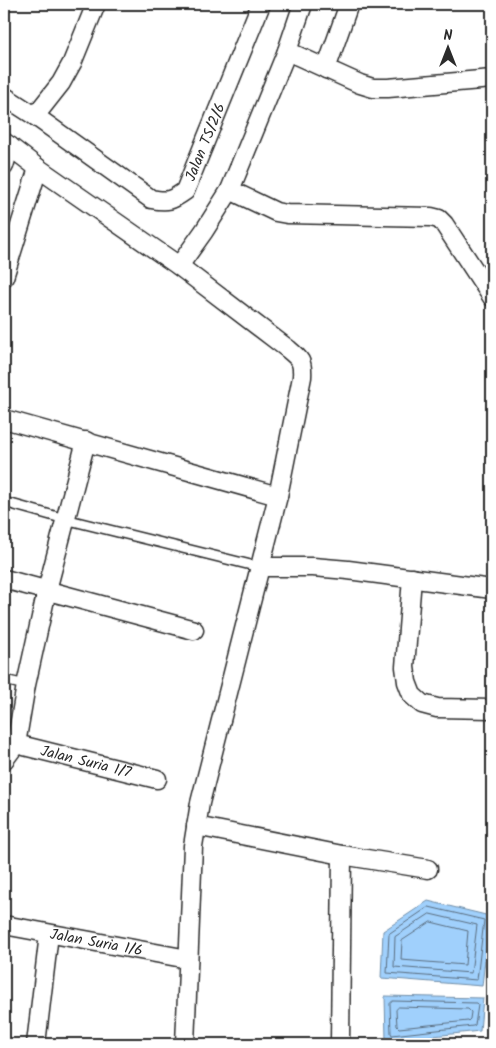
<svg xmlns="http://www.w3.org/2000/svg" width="496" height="1048" viewBox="0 0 496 1048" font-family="Kalam,sans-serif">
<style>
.water{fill:#a0d0fc;stroke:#718ea8}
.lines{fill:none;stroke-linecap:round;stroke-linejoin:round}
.shore{stroke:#5a6d7f;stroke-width:1}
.lane-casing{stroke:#2b2b2b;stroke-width:12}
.street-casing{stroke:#2b2b2b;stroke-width:21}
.lane{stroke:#fff;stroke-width:9}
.street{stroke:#fff;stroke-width:18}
.labels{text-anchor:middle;stroke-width:5;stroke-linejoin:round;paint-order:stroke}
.street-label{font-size:15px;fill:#2b2b2b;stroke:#fff}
</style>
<rect width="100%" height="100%" fill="#fff"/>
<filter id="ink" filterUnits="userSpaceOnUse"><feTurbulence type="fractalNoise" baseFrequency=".02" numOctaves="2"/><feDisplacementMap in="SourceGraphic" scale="10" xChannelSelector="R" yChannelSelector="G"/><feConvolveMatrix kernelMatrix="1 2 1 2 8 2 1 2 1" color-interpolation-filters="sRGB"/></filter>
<g filter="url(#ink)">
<path class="water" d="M428 901 490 916 482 986 381 978 383 931Z
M385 996 483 998 480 1031 386 1041Z"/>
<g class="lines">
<path class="shore" d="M429 907 484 920 477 980 387 973 389 934Z
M430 914 477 925 471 973 394 967 395 937Z
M431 922 468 931 465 965 401 960 402 941Z
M393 1001 476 1003 478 1005 475 1025 473 1026 392 1035 391 1033 390 1004Z
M399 1007 468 1009 471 1012 470 1019 468 1021 399 1028 397 1026 396 1010Z"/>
<g class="lane-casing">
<path id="lane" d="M4 502 65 519 259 567
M4 680 26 685"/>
</g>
<g class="street-casing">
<g id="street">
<path d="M287 51 360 84 373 88H388L492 79"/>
<path d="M326 69 349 4"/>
<path id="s1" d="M4 96 35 116 151 199C168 202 171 201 185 191L261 4"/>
<path d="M35 116 61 83 72 63 96 4"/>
<path d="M4 142 38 168 179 266 288 349C300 359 303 361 302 377L278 496 200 803 193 846 185 1044"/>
<path d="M4 166 10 146"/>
<path d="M230 190 276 212 287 214 431 217 439 219 444 224 492 297"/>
<path d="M179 266 204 231 230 190 287 51 303 4"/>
<path d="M4 277 38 168"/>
<path d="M4 419 278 496"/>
<path d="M259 567H313L348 570 492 589"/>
<path d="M412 578 405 667 407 682 412 695 422 704 437 708 492 709"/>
<path d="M4 579 194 630"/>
<path id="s2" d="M16 744 157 779"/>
<path d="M4 760 16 744 26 685 47 590 86 441"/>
<path d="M196 826 342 855 428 869"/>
<path id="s3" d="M4 925 188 959"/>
<path d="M36 1044 49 934"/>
<path d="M340 1044 342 855"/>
</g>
</g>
<use href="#lane" class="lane"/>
<use href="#street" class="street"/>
</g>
</g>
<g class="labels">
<g class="street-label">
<text dy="5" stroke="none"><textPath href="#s1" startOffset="269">Jalan TS/2/6</textPath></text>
<text dy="5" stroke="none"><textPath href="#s2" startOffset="72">Jalan Suria 1/7</textPath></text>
<text dy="5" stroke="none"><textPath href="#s3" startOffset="94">Jalan Suria 1/6</textPath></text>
</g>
</g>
<rect width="496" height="1048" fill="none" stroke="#fff" stroke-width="20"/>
<rect x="10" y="10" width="476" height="1028" fill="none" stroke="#2b2b2b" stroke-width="2" filter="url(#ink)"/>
<g transform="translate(448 48)" stroke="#ffffff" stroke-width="4" paint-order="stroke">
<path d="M0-4L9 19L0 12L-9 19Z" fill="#2b2b2b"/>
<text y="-8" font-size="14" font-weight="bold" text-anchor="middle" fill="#2b2b2b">N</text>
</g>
</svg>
